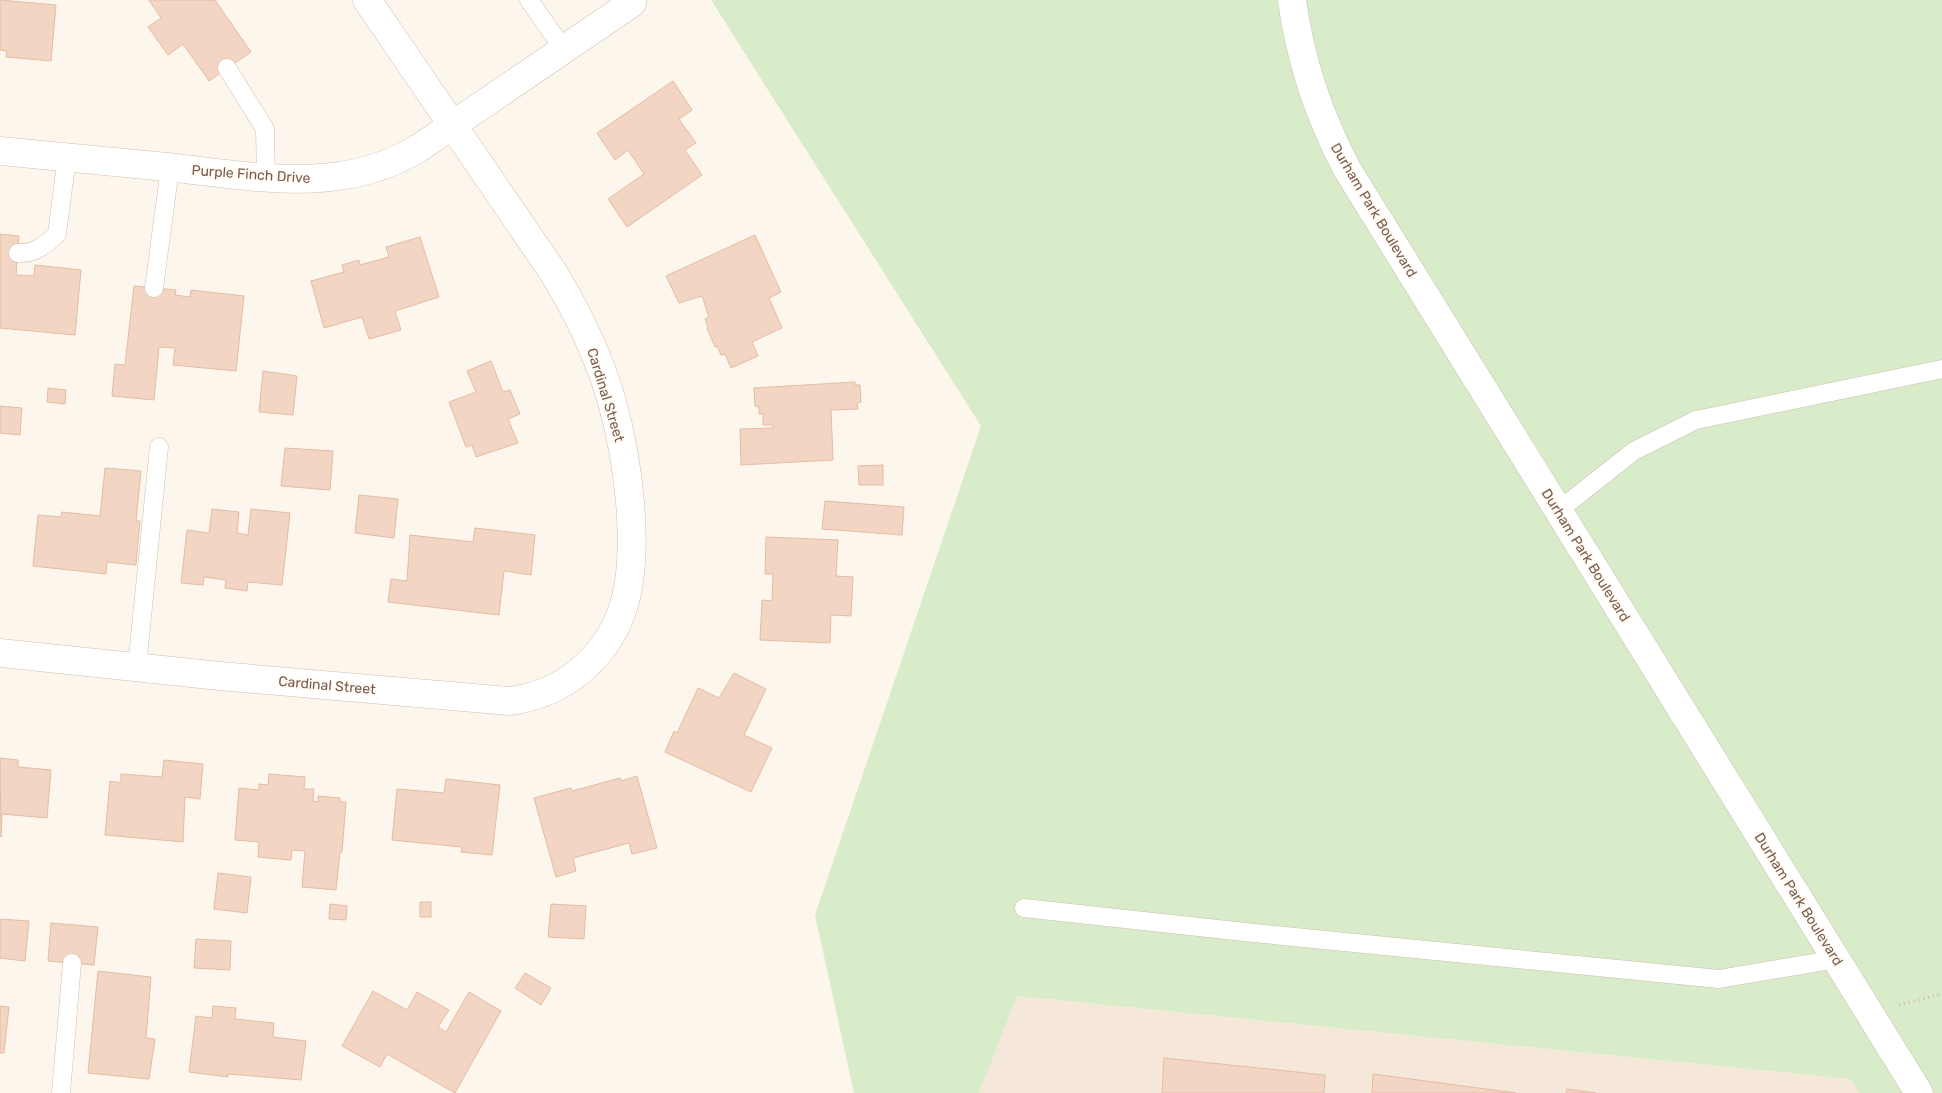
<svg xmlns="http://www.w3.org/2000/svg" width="1942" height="1093" viewBox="0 0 1942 1093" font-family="Rubik,sans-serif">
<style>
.residential{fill:#f5e8da}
.green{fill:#d8ecc9}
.building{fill:#f3d5c3;stroke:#e6bba3}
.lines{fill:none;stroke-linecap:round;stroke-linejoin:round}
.lane-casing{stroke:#d1beb0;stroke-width:19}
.street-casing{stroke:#d1beb0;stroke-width:29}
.path{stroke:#d9b8a5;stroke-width:3;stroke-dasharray:1 4;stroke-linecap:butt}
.lane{stroke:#fff;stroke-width:18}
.street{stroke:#fff;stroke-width:28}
.labels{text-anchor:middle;stroke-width:4;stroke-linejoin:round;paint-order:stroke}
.street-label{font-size:14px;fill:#7a5c4d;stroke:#fffaf3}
</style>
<rect width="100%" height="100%" fill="#fdf6ec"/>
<path class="residential" d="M1016 996 1851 1079 1859 1093H979Z"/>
<path class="green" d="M711 0H1942V1093H1859L1850 1079 1017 996 979 1093H854L815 915 981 426Z"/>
<path class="building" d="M0 0 56 5 51 61 6 57 7 51 0 50Z
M149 0H215L251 52 209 81 183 44 168 55 148 27 161 18Z
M673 81 692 110 679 119 696 143 685 150 702 175 627 227 608 199 644 174 628 150 615 160 597 133Z
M0 234 19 236 16 275 34 276 35 265 81 270 75 335 0 328Z
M755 235 781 292 769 298 782 328 752 342 758 356 731 368 725 354 721 355 717 346 715 347 707 328 708 327 705 319 709 317 702 296 679 303 666 276Z
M420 237 439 297 395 311 401 330 369 339 362 317 324 328 311 281 344 272 342 265 359 260 360 265 389 257 386 247Z
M134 286 176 290 175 295 190 297 191 290 244 296 236 371 173 365 175 348 159 347 154 400 112 396 115 364 125 365Z
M491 361 503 392 510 390 520 414 508 419 518 443 476 457 472 445 466 447 449 402 476 392 467 371Z
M263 371 297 376 293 415 259 412Z
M855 382V385H860L861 402 857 403 858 409 831 410 833 460 741 465 740 429 773 428V425H763V414H759V407L755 406 754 388Z
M48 388 66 390 65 404 47 402Z
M0 406 22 408 20 435 0 433Z
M285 448 333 451 330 490 281 486Z
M883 465V485H859L858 466Z
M105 468 141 471 136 521H140L136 565 107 562 106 574 33 566 38 515 61 517 62 512 100 516Z
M359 495 398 499 394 538 355 533Z
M825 501 904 507 902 535 822 529Z
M212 509 239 512 237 533 248 535 251 509 290 513 282 585 248 582 247 591 225 588 226 580 204 577 203 585 181 583 187 530 209 533Z
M475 528 535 535 531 575 504 571 499 615 388 602 391 579 407 581 410 535 473 542Z
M766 537 838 540 836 576 853 577 851 616 831 615 830 643 760 640 762 600 772 601 773 574H765Z
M734 673 766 689 744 735 772 748 751 792 665 752 674 731 677 733 698 688 719 698Z
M0 758 18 760V767L51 770 47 818 2 814 1 837Z
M164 760 203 764 200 799 185 797 183 842 105 835 110 781 121 783V774L162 777Z
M269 774 305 777 304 789H314L313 801 318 802V796L340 798V802H346L342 852H340L336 890 302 887 305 851 292 850 291 860 258 857 259 842 235 840 239 788 259 790V784L268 785Z
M637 776 657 848 632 854 629 843 573 858 576 871 556 877 534 798 571 788 572 791 620 778 621 781Z
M446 779 500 785 492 855 461 852 462 847 392 840 397 789 444 793Z
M218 873 251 877 247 913 214 909Z
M420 902H431V917H420Z
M330 904 347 906 346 920 329 919Z
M551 904 586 906 584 939 548 937Z
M0 919 29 921 25 961 0 958Z
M51 923 98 927 94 965 48 961Z
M196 939 231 941 230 970 194 968Z
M98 971 151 977 146 1038 155 1039 149 1079 88 1073Z
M525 973 551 988 541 1005 515 988Z
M373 991 407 1010 417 992 449 1010 438 1027 446 1032 469 992 501 1011 455 1093 387 1054 380 1067 342 1046Z
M0 1006 9 1007 4 1053H0Z
M213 1006 236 1008 235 1019 274 1023 273 1037 306 1041 301 1080 228 1074V1077L189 1072 196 1016 212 1018Z
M1164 1058 1325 1075 1324 1093H1162Z
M1373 1074 1516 1093H1372Z
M1567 1089 1596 1093H1566Z"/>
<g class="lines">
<g class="lane-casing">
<path id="lane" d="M529 0 564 50
M227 68 265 129 266 177
M18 253C35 254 45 245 57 234L67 157
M154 288 170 168
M1559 510 1634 451 1696 420 1942 369
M137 667 159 447
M1024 908 1254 933 1719 979 1837 959
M61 1093 72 963"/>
</g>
<g class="street-casing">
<path id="street" d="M1292 0C1300 59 1319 116 1347 169L1919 1093
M0 151C56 156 111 162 167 167 252 176 341 196 419 148L632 3
M0 653 220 676 509 701C562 695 606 659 623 608 641 551 628 459 612 402 599 356 578 313 553 272L367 0"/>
</g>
<path class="path" d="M1899 1005 1942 994"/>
<use href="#lane" class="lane"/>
<use href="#street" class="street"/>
</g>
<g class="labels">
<g class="street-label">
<text transform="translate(251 174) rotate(4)" y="5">Purple Finch Drive</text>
<text transform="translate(1374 210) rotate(59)" y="5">Durham Park Boulevard</text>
<text transform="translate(606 395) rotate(73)" y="5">Cardinal Street</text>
<text transform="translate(1586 555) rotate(58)" y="5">Durham Park Boulevard</text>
<text transform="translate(327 685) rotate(5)" y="5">Cardinal Street</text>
<text transform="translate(1799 899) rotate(58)" y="5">Durham Park Boulevard</text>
</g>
</g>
</svg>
